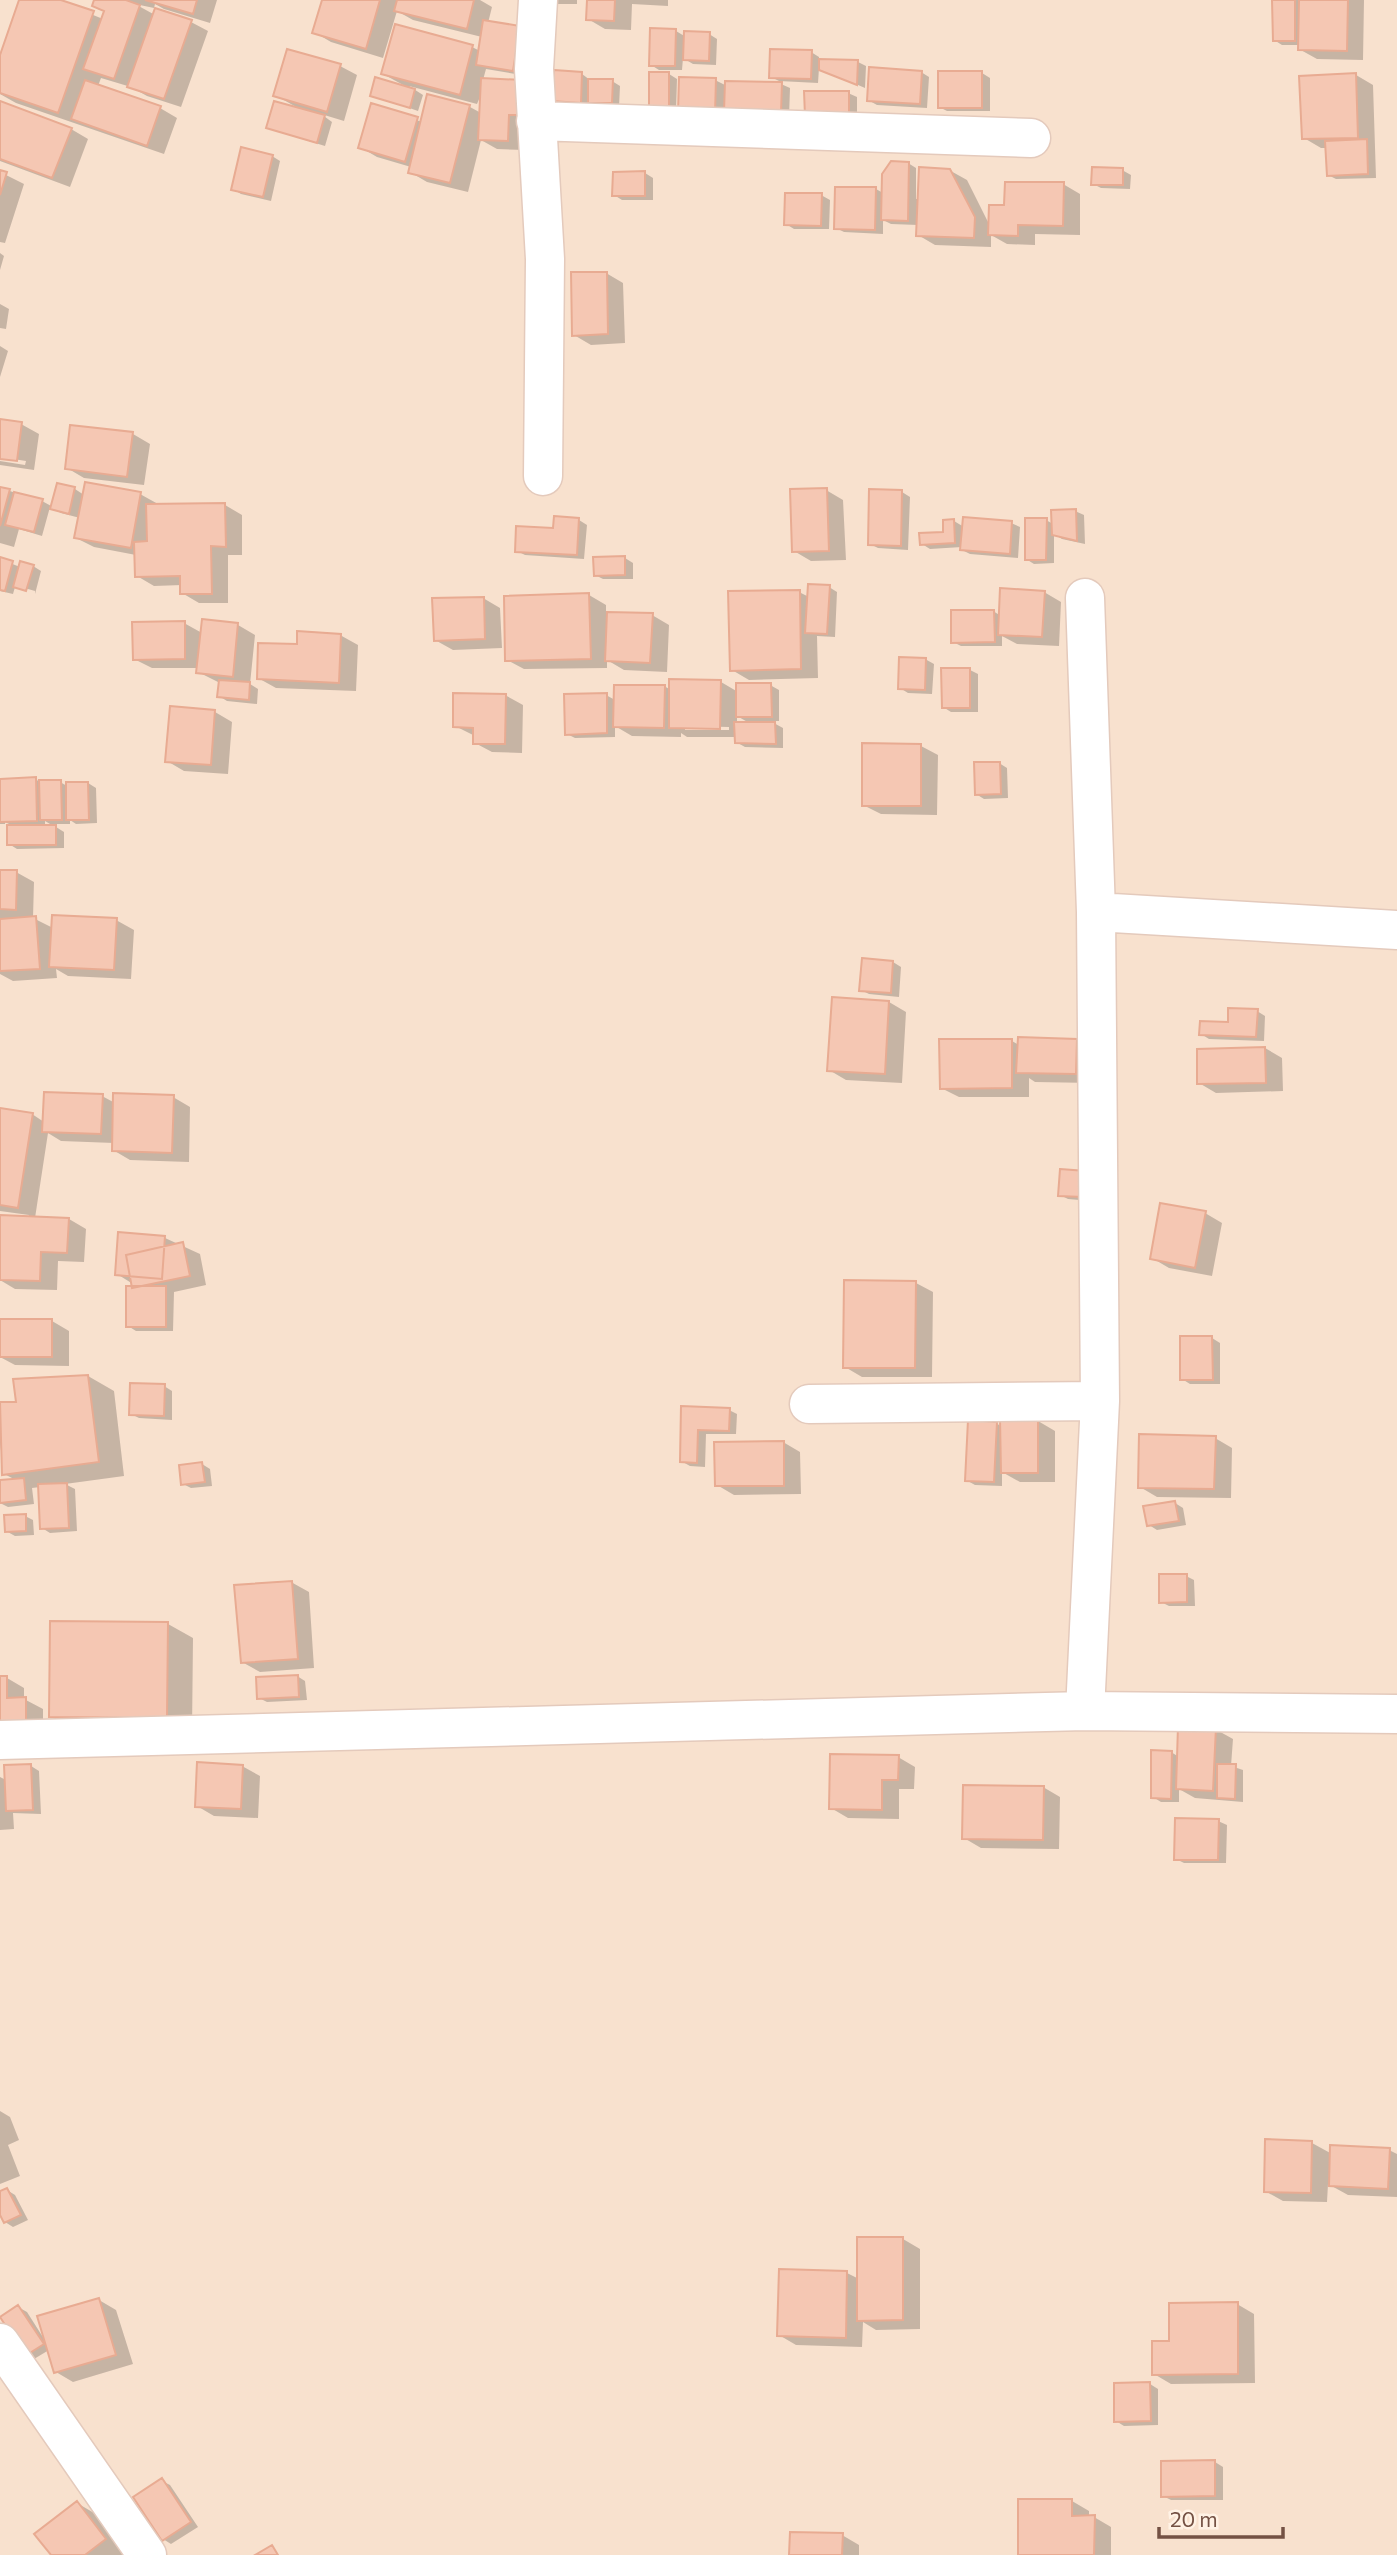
<svg xmlns="http://www.w3.org/2000/svg" width="1397" height="2555" viewBox="0 0 1397 2555" font-family="Commissioner,sans-serif">
<style>
.residential{fill:#f8e1ce}
.shadow{fill:#0003;fill-rule:evenodd}
.building{fill:#f5c7b3;stroke:#e8ab92;stroke-width:2}
.lines{fill:none;stroke-linecap:round;stroke-linejoin:round}
.minor-casing{stroke:#e4cabc;stroke-width:41}
.minor{stroke:#fff;stroke-width:38}
</style>
<rect width="100%" height="100%" fill="#feeedd"/>
<path class="residential" d="M0 0H1397V2555H0Z"/>
<path class="shadow" d="M21 0H56L103 19 105 12 94 6 96 0H217L210 23 164 9 155 4 154 8 135 4 155 15 191 22 208 31 181 107 147 96 131 87 101 78 98 86 160 108 177 118 164 154 16 103 0 94V60Z
M324 0H480L492 7 488 23 520 27 521 75 486 69 483 80 522 81 525 150 497 149 481 140 468 192 427 182 410 172 411 167 377 157 360 147 373 105 422 122 429 96 470 107 481 113 482 92 477 104 409 86 423 95 418 111 372 95 405 86 383 74 472 47 480 51 482 37 413 20 397 11 383 58 331 42 314 32Z
M551 0H577V4H558Z
M589 0H668V6L632 4 631 30 605 29 588 19Z
M1274 0H1364L1363 60 1317 59 1299 49 1300 45H1282L1274 40Z
M676 31 686 37 709 34 717 39 716 65 693 64 683 58 682 70H659L651 65Z
M811 52 819 57V61L858 62 866 66 865 88 819 68 818 83 779 81 771 77Z
M340 66 357 75 344 121 321 114 332 122 325 146 276 131 268 127 298 108 275 95Z
M921 72 929 77 927 108 877 105 868 100Z
M982 73 990 78V111H947L939 107Z
M582 74 590 80 612 81 620 86 619 107H598L589 101 588 107 561 105 553 101Z
M669 74 677 79 676 110H659Z
M1356 75 1373 85 1376 178 1336 179 1328 175 1327 148H1321L1304 138Z
M715 80 727 86 781 84 790 88 789 117 688 116Z
M848 93 857 97V119H815Z
M0 103 71 129 88 139 70 187 0 161Z
M272 156 280 161 271 201 241 194 233 189Z
M908 163 916 168V199H919L949 170 967 180 990 226 1006 207 1063 184 1080 194V235L1035 234V245L1007 244 991 235V247L935 245 918 235V225L891 224 883 220V234L844 232 836 228 876 189 883 193Z
M1122 170 1131 175 1130 189 1101 188 1093 184Z
M0 172 24 184 5 243 0 242Z
M645 173 653 178V200H622L614 195Z
M821 195 830 200 829 229H794L786 224Z
M0 253 4 256 0 270Z
M606 273 623 283 625 343 591 345 574 335Z
M0 304 9 309 6 329 0 328Z
M0 346 8 351 0 377Z
M0 421 21 424 39 434 34 470 0 465V461L25 465 26 461 0 457Z
M72 427 133 434 150 444 144 485 84 478 67 468Z
M59 485 75 489 84 495 140 494 158 504 157 506 225 505 242 515V555H228V603H199L182 593V585L154 586 137 576 136 555 94 547 76 538 80 518 61 513 50 507 42 536 19 529 14 547 0 543V488L42 501 53 507Z
M826 490 843 500 846 560 811 561 794 551Z
M902 492 910 497 908 550 878 548 870 544Z
M1075 511 1084 515 1085 544 1062 539 1054 534V563L1034 564 1026 559 1046 520 1053 524Z
M579 520 587 525 584 559 525 555 517 551Z
M954 521 964 527 1011 523 1020 527 1018 558 970 554 962 550V547L930 549 922 544 945 534Z
M625 558 633 563V579H603L595 575Z
M0 559 20 567 33 566 41 571 35 594V591L21 587V590L15 587 13 594 0 591Z
M829 587 837 592 835 637 817 636 818 678 749 680 732 670 799 592 809 597Z
M1044 592 1061 602 1059 646 1017 644 1002 636V646H961L953 642 993 611 1001 616Z
M589 595 606 605V614L652 615 669 625 667 672 624 670 607 660V668L524 669 507 660Z
M483 598 500 608 502 648 453 650 435 640Z
M184 623 202 633 238 625 255 635 250 684 258 689 257 704 227 701 219 696 220 683 198 672 199 668H152L134 659Z
M340 635 358 645 356 691 276 688 258 678 299 646Z
M925 659 934 664 932 694 908 693 900 688Z
M970 670 978 674V712H951L943 707Z
M721 682 738 692 770 685 779 690V721H770L783 728V748L745 747 736 742V737H687L681 733V737L632 736 615 726V737L575 738 567 734 606 695 615 700 664 686 671 690ZM737 716 751 724H737ZM685 726 729 727V730H685Z
M505 695 523 705 522 753 492 752 475 743V736L455 726Z
M172 708 215 712 232 722 228 774 184 771 167 761Z
M921 746 938 755 937 815 881 814 863 805Z
M999 763 1007 768 1008 798 984 799 976 794Z
M35 779 40 782H60L67 786 88 783 96 788 97 823 76 824 70 820V824H50L45 821V827H56L64 832V848L17 849 9 844V824L5 822V824H0V780Z
M0 872H16L34 882 33 918 53 928 116 920 134 930 131 979 68 976 56 969 57 978 13 981 0 974Z
M893 962 901 967 899 997 869 994 861 990Z
M889 1002 906 1012 902 1083 846 1080 829 1070Z
M1257 1011 1265 1016 1264 1041 1209 1039 1201 1034Z
M1012 1041 1019 1045 1077 1041 1094 1051 1093 1083 1035 1082 1029 1078V1097H959L941 1088Z
M1265 1048 1282 1058 1283 1091 1216 1093 1199 1083Z
M102 1096 115 1103 173 1097 190 1107 189 1162 130 1160 113 1150 114 1143 61 1141 48 1133 35 1218 69 1219 86 1229 84 1262 58 1261 57 1290 15 1289 0 1280V1217L28 1218 29 1215 0 1211V1110L32 1114 44 1122Z
M1062 1171 1091 1201 1068 1199 1060 1195Z
M1205 1213 1222 1223 1212 1276 1169 1268 1152 1258Z
M165 1238 200 1254 206 1285 174 1292 173 1331H136L128 1326 133 1284 117 1274Z
M916 1283 933 1292 932 1377H862L845 1367Z
M0 1321H52L69 1331V1366L15 1365 0 1357Z
M1212 1338 1220 1343V1384H1190L1182 1379Z
M88 1376 114 1391 124 1476 65 1484 75 1489 77 1531 50 1533 42 1528 40 1487 32 1488 34 1504 8 1507 0 1503V1482L16 1480 4 1474 0 1443V1404L18 1403Z
M164 1386 172 1391V1420L139 1418 131 1414Z
M683 1408 729 1410 737 1414 736 1434H706L705 1467 690 1466 681 1461Z
M1038 1421 1055 1431V1482H1020L1002 1472V1486L975 1485 966 1480 996 1423 1002 1427Z
M1215 1438 1232 1448 1231 1498 1157 1497 1140 1487Z
M783 1442 800 1452 801 1494 734 1495 717 1485Z
M202 1464 210 1469 212 1486 191 1488 183 1484Z
M1175 1503 1183 1508 1186 1525 1157 1530 1149 1525Z
M25 1516 33 1520 34 1535 15 1536 6 1531Z
M1186 1576 1194 1580 1195 1606H1169L1161 1602Z
M291 1582 309 1592 314 1668 260 1672 242 1662Z
M168 1624 193 1638 192 1732 76 1731 50 1716Z
M297 1676 305 1681 307 1700 267 1702 259 1698Z
M0 1678H7L24 1688V1699L43 1709V1735L0 1734Z
M1215 1729 1233 1739 1231 1766 1243 1770V1802L1195 1798 1179 1789V1802H1161L1153 1797 1171 1752 1179 1757Z
M898 1757 915 1767 914 1789H899V1819L848 1818 831 1808Z
M31 1766 39 1771 41 1814 13 1813 14 1829 0 1830V1777L6 1780Z
M242 1766 260 1776 258 1818 214 1816 197 1806Z
M1043 1787 1060 1797 1059 1849 981 1848 964 1838Z
M1218 1821 1227 1825 1226 1863H1184L1176 1859Z
M0 2111 10 2117 19 2140 8 2145 20 2176 0 2184Z
M1312 2143 1332 2154 1389 2150 1397 2154V2197L1348 2195 1328 2184 1327 2202 1283 2201 1265 2191Z
M7 2190 15 2195 28 2220 13 2227 5 2222 0 2211V2193Z
M903 2239 920 2249V2329L876 2330 863 2322 862 2347 796 2345 779 2335 847 2273 859 2279Z
M99 2300 116 2310 133 2364 73 2382 56 2372 49 2350 34 2359 26 2355 18 2307 27 2312 46 2342Z
M1237 2304 1254 2314 1255 2383 1171 2384 1154 2374 1170 2342Z
M1150 2384 1158 2389V2425L1124 2426 1116 2421Z
M1215 2462 1223 2467V2500H1171L1163 2496Z
M162 2481 170 2485 198 2527 171 2544 163 2539Z
M1072 2501 1089 2511V2517H1094L1111 2527V2555H1019Z
M77 2503 94 2513 122 2549 120 2551 128 2555H53Z
M842 2535 859 2545V2555H791Z"/>
<path class="building" d="M19 0H61L94 11 58 113 0 93V55Z
M94 0H126L140 5 114 79 83 69 104 11 92 6Z
M145 0H197L193 14Z
M322 0H380L366 49 312 33Z
M397 0H474L467 29 394 11Z
M587 0H615L614 21 586 20Z
M1272 0H1295V41H1273Z
M1299 0H1348L1347 51 1298 50Z
M155 8 192 20 164 99 127 87Z
M483 20 520 26 513 71 476 65Z
M395 24 473 45 460 95 381 74Z
M650 28 676 29 675 66H649Z
M684 31 710 32 709 61 683 60Z
M287 49 341 64 327 112 273 96Z
M770 49 812 50 811 79 769 78Z
M819 59 858 60 857 85 819 70Z
M869 67 922 71 920 104 867 101Z
M554 70 582 72 581 103 551 101Z
M938 71H982V108H938Z
M649 72H669V106H649Z
M1356 73 1358 138 1302 139 1299 76Z
M375 77 415 89 410 108 370 96Z
M679 77 716 78 715 114 678 113Z
M481 78 523 80 521 115H509L508 141 478 140Z
M588 79H613L612 103H588Z
M85 80 161 106 147 146 71 119Z
M725 81 782 82 781 113 724 112Z
M804 91H849V115L805 116Z
M427 94 470 105 450 183 408 173Z
M0 101 72 128 52 178 0 159Z
M274 101 325 115 317 143 266 128Z
M371 103 418 117 405 162 358 148Z
M1367 139 1368 174 1327 176 1325 141Z
M241 147 273 155 263 197 231 190Z
M891 161 909 162 908 221 881 220 882 174Z
M919 167 950 169 975 217 974 238 916 236Z
M1092 167 1123 168V185H1091Z
M0 170 7 172 0 195Z
M645 171V196H612L613 172Z
M1005 182H1064L1063 226 1018 225V236L988 235 989 205H1004Z
M835 187H876L875 230 834 229Z
M785 193H822L821 226 784 225Z
M571 272H607L608 334 572 336Z
M0 419 22 422 17 461 0 459Z
M70 425 133 432 127 477 65 469Z
M85 482 141 492 131 548 74 538Z
M57 483 75 487 69 514 50 509Z
M0 487 10 489 0 526Z
M827 488 829 551 792 552 790 489Z
M869 489 902 490 901 546 868 545Z
M14 492 43 499 34 532 5 525Z
M225 503 226 547 211 546 212 594H180V576L135 577 134 542 147 541 146 504Z
M1076 509 1077 541 1052 535 1051 510Z
M554 516 579 518 577 555 515 552 516 526 553 528Z
M963 517 1012 521 1010 554 960 550Z
M1025 518H1047L1046 560H1025Z
M954 519 955 543 920 545 919 533 943 532V520Z
M625 556V575L594 576 593 557Z
M0 557 13 561 5 591 0 590Z
M20 561 34 565 26 591 13 587Z
M808 584 830 585 827 634 805 633Z
M1000 588 1045 591 1042 637 998 635Z
M800 590 801 669 730 671 728 591Z
M589 593 591 659 505 661 504 596Z
M484 597 485 639 434 641 432 598Z
M951 610H994L995 642 951 643Z
M607 612 653 613 650 663 605 661Z
M202 619 238 623 233 677 196 673Z
M185 621V659L133 660 132 622Z
M297 631 341 634 339 683 257 679 258 643 297 644Z
M899 657 926 658 925 690 898 689Z
M941 668H970V708H942Z
M669 679 721 680 720 729 669 728Z
M219 680 250 682 249 700 217 697Z
M736 683H771L772 717H736Z
M614 685H665L664 728 613 727Z
M453 693 506 694 505 744H473V728L453 727Z
M607 693V733L565 735 564 694Z
M170 706 215 710 211 765 165 762Z
M734 722H775L776 744 735 743Z
M862 743 921 744V806H862Z
M974 762H1000L1001 794 975 795Z
M36 777 37 821 0 822V779Z
M39 780H61L62 820H40Z
M66 782H88L89 820H66Z
M7 825H56V845H7Z
M0 870H17L16 910 0 909Z
M52 915 117 918 114 970 49 967Z
M36 916 40 969 0 971V919Z
M862 958 893 961 891 993 859 991Z
M832 997 889 1001 885 1074 827 1071Z
M1228 1008 1258 1009 1256 1037 1199 1035 1200 1021 1228 1022Z
M1018 1037 1077 1039 1076 1074 1016 1073Z
M939 1039H1012V1088L940 1089Z
M1265 1047 1266 1083 1197 1084V1049Z
M44 1092 103 1094 101 1134 42 1132Z
M113 1093 174 1095 172 1153 112 1151Z
M0 1108 33 1113 18 1208 0 1205Z
M1060 1169 1086 1171 1083 1197 1058 1196Z
M1160 1203 1206 1211 1195 1268 1150 1259Z
M0 1215 69 1218 67 1253 41 1252 40 1281 0 1280Z
M118 1232 165 1236 162 1279 115 1275Z
M183 1242 190 1276 132 1288 126 1255Z
M844 1280 916 1281 915 1368H843Z
M126 1286H166V1327H126Z
M0 1319H52V1357H0Z
M1180 1336H1212L1213 1380H1180Z
M88 1375 99 1462 2 1475 0 1402H16L13 1379Z
M130 1383 165 1384 164 1416 129 1415Z
M681 1406 730 1408 729 1431 698 1430 697 1463 680 1462Z
M1000 1419H1038V1473H1001Z
M968 1420 997 1422 994 1482 965 1481Z
M1139 1434 1216 1436 1214 1489 1138 1488Z
M784 1441V1486H715L714 1442Z
M202 1462 205 1482 181 1485 179 1465Z
M24 1478 26 1500 0 1503V1480Z
M67 1483 69 1528 40 1529 38 1484Z
M1175 1501 1179 1521 1147 1526 1143 1506Z
M26 1514V1531L5 1532 4 1515Z
M1159 1574H1187V1602L1159 1603Z
M292 1581 298 1659 241 1663 234 1585Z
M50 1621 168 1622 167 1718 49 1717Z
M298 1675 299 1697 257 1699 256 1677Z
M0 1676H7V1698L26 1697V1726L0 1725Z
M1178 1726 1216 1727 1213 1791 1176 1789Z
M1151 1750 1172 1751 1171 1799 1151 1798Z
M830 1754 899 1755 898 1780H882V1810L829 1809Z
M197 1762 243 1765 241 1809 195 1807Z
M31 1764 33 1810 6 1811 4 1765Z
M1217 1764H1236L1235 1799 1217 1798Z
M963 1785 1044 1786 1043 1840 962 1839Z
M1175 1818 1219 1819 1218 1860H1174Z
M1265 2139 1312 2141 1311 2193 1264 2192Z
M1330 2145 1390 2148 1388 2189 1329 2186Z
M7 2188 21 2215 4 2223 0 2215V2191Z
M857 2237H903V2320L857 2321Z
M779 2269 847 2271 846 2338 777 2336Z
M99 2298 116 2355 54 2373 37 2316Z
M1238 2302V2374L1152 2375V2341H1169V2303Z
M18 2305 44 2344 25 2356 0 2317Z
M1150 2382 1151 2421 1114 2422V2383Z
M1215 2460V2496L1161 2497V2461Z
M162 2478 191 2522 162 2541 133 2497Z
M1018 2499H1072V2516L1095 2515 1094 2555H1018Z
M77 2501 106 2539 85 2555H51L34 2534Z
M790 2532 843 2533 842 2555H789Z
M272 2545 278 2555H255Z"/>
<g class="lines">
<g class="minor-casing">
<path id="minor" d="M538 0 534 69 545 259 543 476
M536 121 1031 138
M1085 598 1096 912 1100 1401 1085 1711
M1096 912 1397 930
M809 1404 1100 1401
M0 1740 1085 1711 1397 1714
M0 2343 147 2555"/>
</g>
<use href="#minor" class="minor"/>
</g>
<path d="M1159 2527v10h124v-10" fill="none" stroke="#745144" stroke-width="3.5"/>
<text x="1170" y="2527" font-size="21" fill="#745144" stroke="#fff2e5" stroke-width="5" paint-order="stroke">20 m</text>
</svg>
